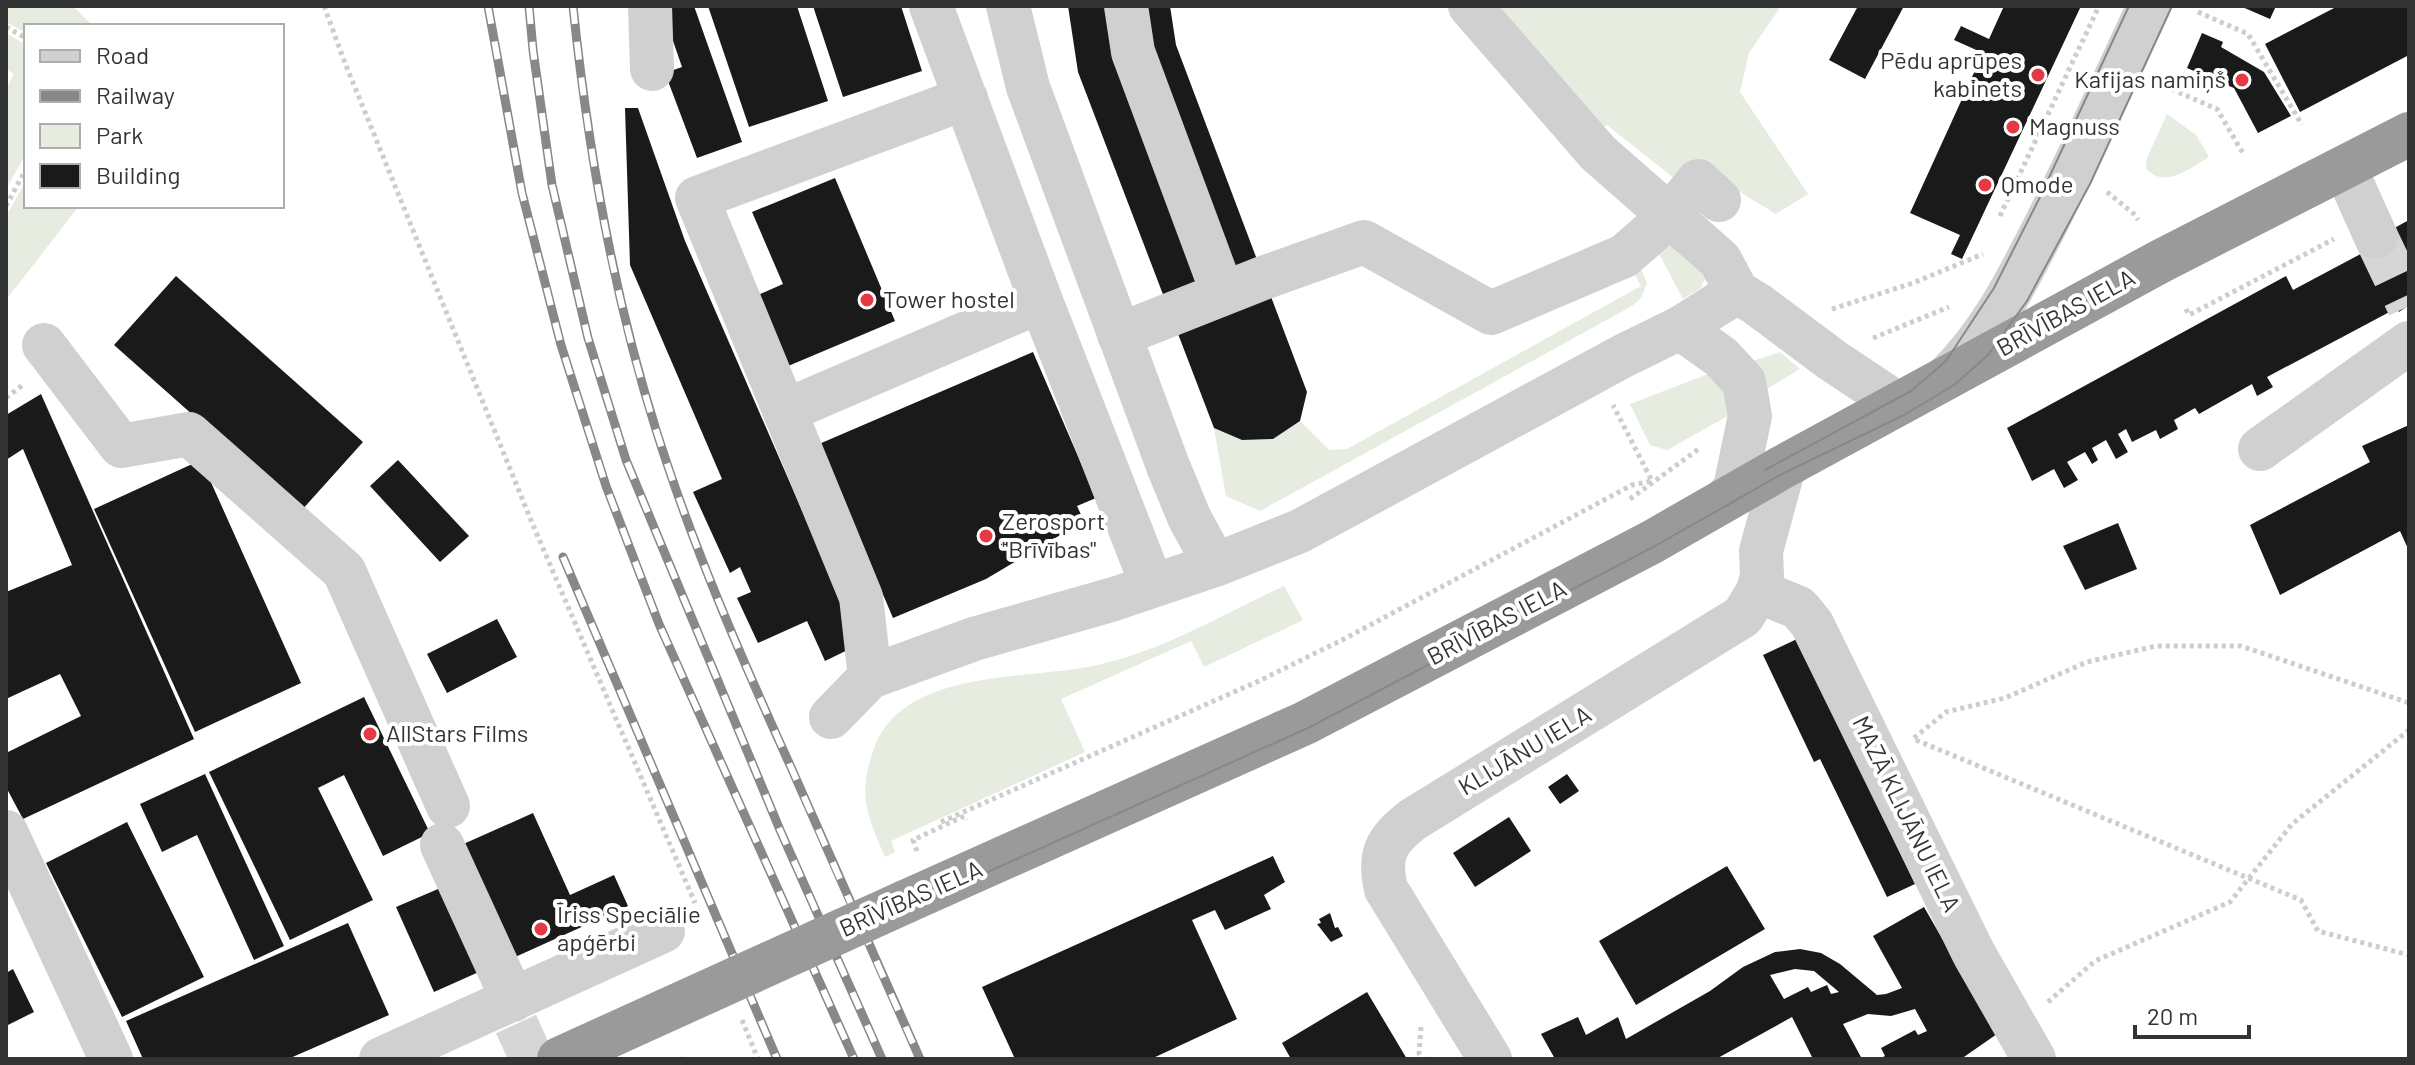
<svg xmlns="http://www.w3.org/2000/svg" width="2415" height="1065" viewBox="0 0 2415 1065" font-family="Barlow,sans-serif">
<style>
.green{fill:#e6ecdf}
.building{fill:#1a1a1a;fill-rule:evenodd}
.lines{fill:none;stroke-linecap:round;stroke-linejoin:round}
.minor-tunnel{stroke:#d6d6d6;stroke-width:44;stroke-dasharray:44 22;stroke-linecap:butt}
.path{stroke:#cdcdcd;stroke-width:5;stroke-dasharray:4 4;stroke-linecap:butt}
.minor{stroke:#d0d0d0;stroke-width:44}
.highway{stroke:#9a9a9a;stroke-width:44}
.tram{stroke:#888;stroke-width:2}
.rail-casing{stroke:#888;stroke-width:9}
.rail{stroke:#fff;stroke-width:6;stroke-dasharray:18;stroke-linecap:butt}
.highway-bridge{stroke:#9a9a9a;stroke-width:44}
.poi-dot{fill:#e63946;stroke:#fff;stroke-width:3}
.labels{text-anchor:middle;stroke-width:8;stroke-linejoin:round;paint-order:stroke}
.poi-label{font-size:24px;fill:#333;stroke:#fff;text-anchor:start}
.street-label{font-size:24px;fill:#333;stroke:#fff}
</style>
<rect width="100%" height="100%" fill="#fff"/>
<path class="green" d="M6 6H73L93 26H26V33L6 22Z
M1497 6H1781L1749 53 1740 92 1808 194 1776 214 1702 169 1675 179 1607 125 1596 131Z
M6 33 26 45V154L6 189V89L14 74 6 69Z
M2167 114 2196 135 2209 157C2190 168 2164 190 2146 168L2147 158Z
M26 181V206H79L6 300V216Z
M1672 244 1706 276 1701 288 1683 299 1658 252Z
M1638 261 1647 283 1641 298 1632 306 1260 511 1226 496 1214 428 1242 440 1272 439 1300 421 1329 450 1347 449 1641 286 1630 266Z
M1780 352 1800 369 1765 390 1750 362Z
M1716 371 1735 412 1667 450 1650 445 1630 404Z
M1284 586 1303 620 1204 667 1191 641 1061 699 1085 752 891 841 895 852 885 857C866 813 857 793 875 746 905 669 1026 680 1093 666 1160 652 1222 615 1284 586Z"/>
<path class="building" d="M661 6H694L742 142 697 158 665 73 682 67Z
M708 6H797L828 101 749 127Z
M813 6H901L922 71 843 97Z
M1068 6H1170L1176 45 1307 392 1300 421 1273 439 1242 440 1214 428 1078 72Z
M1858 6H1904L1865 79 1829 60Z
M2004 6H2081L1962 259 1951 254 1960 235 1910 213 1983 53 1954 40 1961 26 1989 39Z
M2240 6H2276L2270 19Z
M2338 6H2409V55L2300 112 2265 44Z
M2202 33 2223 42 2221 47 2264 72 2291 116 2258 133 2234 88 2187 68Z
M625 108H638L685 241 860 644 825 661 807 621 758 643 737 598 751 592 740 567 730 573 693 492 722 479 630 265Z
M835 178 895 321 781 369 758 295 783 284 752 212Z
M2409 220V305L2399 312 2397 308 2267 377 2273 387 2257 396 2252 384 2199 414 2195 408 2174 420 2178 429 2160 439 2156 430 2132 442 2126 429 2118 434 2128 452 2116 459 2106 440 2092 448 2098 460 2092 464 2085 452 2067 462 2078 480 2064 488 2054 469 2032 481 2007 428 2286 276 2293 290 2370 249 2367 243Z
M176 276 363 442 301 511 114 345Z
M1033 352 1096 498 1077 506 1084 521 986 579 893 618 819 444Z
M41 394 194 739 23 819 6 787V753L81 716 60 674 6 699V592L72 565 23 449 6 460V415Z
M2409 425V551L2400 531 2280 595 2250 525 2370 462 2362 446Z
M201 460 301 683 195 732 94 509Z
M398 460 469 536 440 562 370 486Z
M2118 523 2137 569 2085 590 2063 546Z
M497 619 517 657 447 693 427 654Z
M1797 639 1915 884 1887 897 1820 759 1814 762 1763 655Z
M364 697 430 833 383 856 344 775 318 788 373 900 290 940 209 772Z
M205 774 284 946 254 960 197 835 162 852 140 804Z
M1567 774 1579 791 1560 804 1548 787Z
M533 813 570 895 614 875 628 906 502 963 450 850Z
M1509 817 1531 851 1475 887 1453 853Z
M127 822 204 977 122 1017 46 863Z
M1273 856 1285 882 1264 895 1271 909 1225 930 1215 910 1192 920 1237 1019 1151 1059H1015L982 987Z
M1727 866 1765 929 1636 1005 1599 941Z
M452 883 490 967 434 992 396 907Z
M1924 907 1997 1034 1961 1059H1879L1885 1056 1881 1048 1915 1030 1918 1035 1927 1031 1915 1009 1891 1016 1868 1014 1843 1024 1862 1059H1813L1792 1017 1716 1059H1555L1541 1034 1578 1017 1586 1035 1618 1017 1626 1039 1710 991 1743 967 1775 952 1800 949 1821 953 1840 964 1877 995 1886 994 1902 988 1873 936ZM1795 969 1814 971 1839 992 1831 994 1827 985 1811 992 1808 987 1784 999 1770 975Z
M1330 913 1335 928 1338 927 1343 936 1331 942 1317 924 1321 923 1319 919Z
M348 923 389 1015 288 1059H143L126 1021Z
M13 969 34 1012 6 1026V973Z
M1367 992 1407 1059H1291L1282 1043Z"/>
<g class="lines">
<path class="minor-tunnel" d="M2376 237 2409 306
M516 1024 532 1059"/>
<path class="path" d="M324 6 345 63 530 518 695 903
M2198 12 2248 34 2302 125
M6 27 26 38
M2164 86 2217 109 2244 155
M2107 192 2134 214 2138 220
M6 206 26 169
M2000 216 2099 6
M1832 309 1913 283 1983 254
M2186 309 2189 315 2334 239
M1873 338 1949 307
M6 398 24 384
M1630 499 1700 448
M1914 738 1946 712 2005 698 2087 662 2156 646H2241L2409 703
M1916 740 2301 900 2318 931 2409 955
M941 822 1261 680 1344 639 1632 485 1652 481 1613 405
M917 851 913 840 964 816 966 820
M2048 1002 2095 961 2230 902 2292 824 2409 730
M742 1020 758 1059
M1421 1027 1419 1053 1423 1059
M680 1059H681"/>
<path class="minor" d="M650 6 652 69
M931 6 1041 301 1152 585
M1008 6 1028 87 1168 466 1189 517 1215 565
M1126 6 1133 52 1223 294
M1470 6 1598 153 1720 260 1737 292
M2345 168 2376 237
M1680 328 1721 357 1744 382 1750 416 1735 488 1726 499
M1119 335 1263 278 1364 242 1491 313 1624 256 1670 216 1698 181 1719 200
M44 345 121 446 189 434 344 571 448 806
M1946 378C1991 334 2018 279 2046 224 2082 152 2115 79 2149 6
M785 411 1041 301
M2260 449 2409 343
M1758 591 1799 608 1812 624 1974 954 2034 1059
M870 677 861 597 697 198 966 98
M831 717 870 677 974 639 1114 599 1215 565 1300 531 1623 356 1680 328 1737 292 1757 304 1832 360 1898 404
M6 832 111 1059
M442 845 513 1000
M381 1059 663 931
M1490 1059 1386 889C1378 854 1386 841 1412 820L1743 616 1758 591 1762 576 1761 551 1782 474 1781 468"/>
<path class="highway" d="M905 902 1305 723 1652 542 1781 468 2161 261 2409 134"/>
<path class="tram" d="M1765 470 1911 391 1946 361 1994 288 2039 199 2129 6
M545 1059 585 1041
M572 1059 1308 728 1655 546 1782 474 1904 415 1954 385 1988 355 2027 301 2090 184 2172 6"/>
<g class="rail-casing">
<path id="rail" d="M488 6 522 193 561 345 606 486 659 624 854 1059
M529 6 533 50 552 185 588 338 626 460 780 830 882 1059
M573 6C588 150 613 295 657 433 693 547 741 657 790 765 833 863 876 961 920 1059
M563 557 777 1059"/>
</g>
<use href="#rail" class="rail"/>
<path class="highway-bridge" d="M559 1059 905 902"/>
</g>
<g class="poi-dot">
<circle cx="2038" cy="75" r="8"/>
<circle cx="2242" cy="80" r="8"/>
<circle cx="2013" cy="127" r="8"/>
<circle cx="1985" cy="185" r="8"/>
<circle cx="867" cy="300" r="8"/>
<circle cx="986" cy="536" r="8"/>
<circle cx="370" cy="734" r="8"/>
<circle cx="541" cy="929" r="8"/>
</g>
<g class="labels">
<g class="poi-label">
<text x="2022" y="69" text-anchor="end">Pēdu aprūpes<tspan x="2022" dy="28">kabinets</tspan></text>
<text x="2226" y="88" text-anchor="end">Kafijas namiņš</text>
<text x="2029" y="135">Magnuss</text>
<text x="2001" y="193">Qmode</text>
<text x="883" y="308">Tower hostel</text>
<text x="1002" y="530">Zerosport<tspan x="1002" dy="28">"Brīvības"</tspan></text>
<text x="386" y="742">AllStars Films</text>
<text x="557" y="923">Īriss Speciālie<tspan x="557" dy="28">apģērbi</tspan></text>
</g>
<g class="street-label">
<text transform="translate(2066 313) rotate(-29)" y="8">BRĪVĪBAS IELA</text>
<text transform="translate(1497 623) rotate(-28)" y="8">BRĪVĪBAS IELA</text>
<text transform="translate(1525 751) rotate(-31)" y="8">KLIJĀNU IELA</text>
<text transform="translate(1906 814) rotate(64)" y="8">MAZĀ KLIJĀNU IELA</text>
<text transform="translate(911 899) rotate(-24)" y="8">BRĪVĪBAS IELA</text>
</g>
</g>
<rect width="2415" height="1065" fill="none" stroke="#333333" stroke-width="16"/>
<rect x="24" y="24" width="260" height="184" fill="#ffffff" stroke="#adadad" stroke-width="2"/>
<rect x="40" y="50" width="40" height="12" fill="#d0d0d0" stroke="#adadad" stroke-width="2"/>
<text x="96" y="64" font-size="24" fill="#333333">Road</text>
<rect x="40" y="90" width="40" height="12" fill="#888888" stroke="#adadad" stroke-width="2"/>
<text x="96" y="104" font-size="24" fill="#333333">Railway</text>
<rect x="40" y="124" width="40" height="24" fill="#e6ecdf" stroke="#adadad" stroke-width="2"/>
<text x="96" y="144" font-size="24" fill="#333333">Park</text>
<rect x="40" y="164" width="40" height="24" fill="#1a1a1a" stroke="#adadad" stroke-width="2"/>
<text x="96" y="184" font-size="24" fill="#333333">Building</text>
<path d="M2135 1025v12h114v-12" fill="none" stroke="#333333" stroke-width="4"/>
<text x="2147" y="1025" font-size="24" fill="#333333" stroke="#ffffff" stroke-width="6" paint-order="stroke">20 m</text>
</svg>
